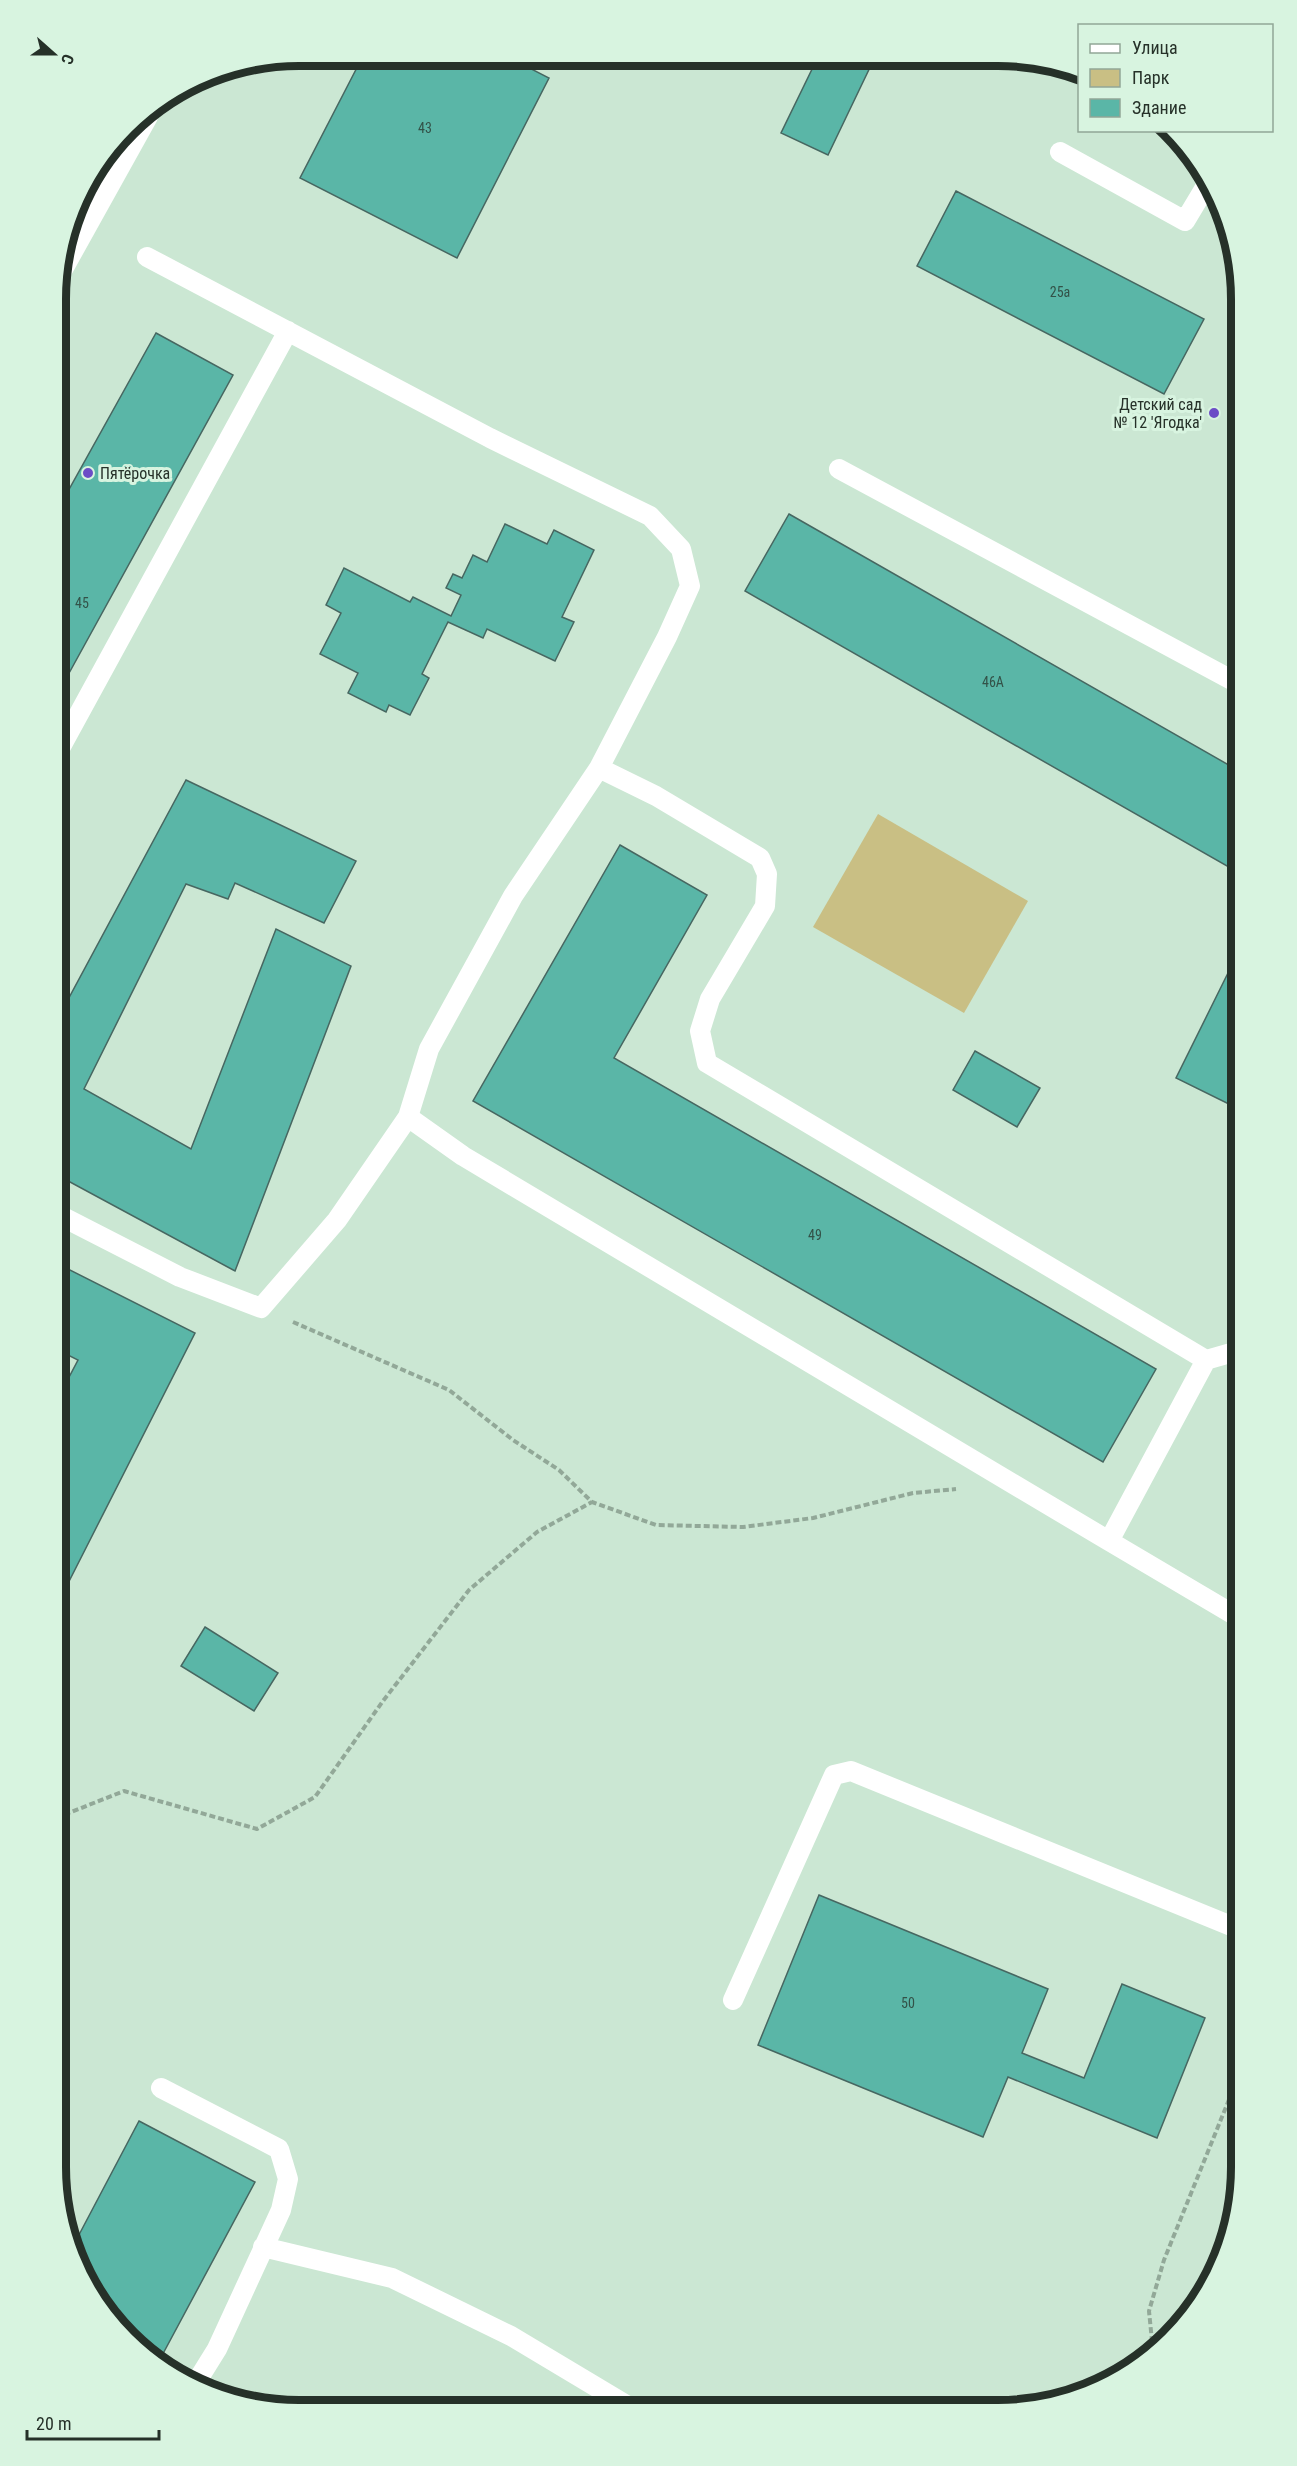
<svg xmlns="http://www.w3.org/2000/svg" width="1297" height="2466" viewBox="0 0 1297 2466" font-family="'Roboto Condensed',sans-serif">
<style>
.green{fill:#c9bf84}
.building{fill:#5ab6a7;stroke:#476761;stroke-width:1.5}
.lines{fill:none;stroke-linecap:round;stroke-linejoin:round}
.path{stroke:#92a898;stroke-width:4;stroke-dasharray:6 3;stroke-linecap:butt}
.service{stroke:#fff;stroke-width:20}
.tertiary{stroke:#fff;stroke-width:33}
.poi-dot{fill:#6c4dc6;stroke:#d8f4e0;stroke-width:2}
.labels{text-anchor:middle;stroke-width:6;stroke-linejoin:round;paint-order:stroke}
.number-label{font-size:14px;fill:#335248}
.poi-label{font-size:16px;fill:#263129;stroke:#d8f4e0;text-anchor:end}
.rim{fill:none;stroke:#263129;stroke-width:8}
</style>
<rect width="100%" height="100%" fill="#cbe7d3"/>
<path class="green" d="M878 814 1028 901 964 1013 813 927Z"/>
<path class="building" d="M363 56 508 57 549 78 457 258 300 178Z
M817 59H874L828 155 781 133Z
M956 191 1204 319 1164 394 917 266Z
M156 333 233 375 57 695V511Z
M789 514 1241 772V874L745 591Z
M505 524 547 544 554 530 594 550 562 617 574 622 555 661 487 629 483 638 448 622 422 674 429 678 410 715 389 705 386 712 348 693 358 673 320 654 341 613 326 605 344 568 410 602 413 597 451 616 461 595 446 588 453 574 462 578 473 555 487 562Z
M186 780 356 861 324 923 235 883 228 899 186 884 84 1089 191 1149 276 929 351 966 235 1271 57 1175V1020Z
M620 845 707 895 614 1058 1156 1369 1103 1462 473 1101Z
M1230 969 1241 974V1110L1176 1078Z
M975 1051 1040 1088 1017 1127 953 1090Z
M56 1263 195 1333 56 1607V1402L78 1360 56 1349Z
M205 1627 278 1673 254 1711 181 1666Z
M819 1895 1048 1989 1022 2053 1084 2078 1122 1984 1205 2018 1157 2138 1008 2077 983 2137 758 2045Z
M139 2121 255 2182 158 2363 139 2350 96 2302 71 2250Z"/>
<g class="lines">
<path class="path" d="M293 1322 449 1390 513 1440 559 1470 592 1502 656 1525 743 1527 813 1518 913 1493 956 1489
M56 1818 124 1791 257 1829 315 1797 383 1701 469 1590 537 1532 592 1502
M1153 2351 1149 2311 1164 2260 1241 2070"/>
<path class="service" d="M1060 152 1185 221 1209 181
M147 257 490 438 650 516 681 549 690 586 667 637 599 768 656 796 760 858 767 874 765 906 710 999 700 1031 707 1063 1206 1360 1109 1541 463 1156 408 1117 429 1049 513 896 599 768
M839 469 1241 685
M57 754 288 331
M57 1214 180 1277 261 1308 337 1220 408 1117
M1206 1360 1241 1350
M1109 1541 1241 1619
M733 2000 834 1775 851 1771 1241 1930
M161 2088 279 2149 288 2179 281 2210 217 2349 194 2386
M263 2247 392 2278 511 2336 633 2409"/>
<path class="tertiary" d="M58 265 142 114"/>
</g>
<g class="poi-dot">
<circle cx="1214" cy="413" r="6"/>
<circle cx="88" cy="473" r="6"/>
</g>
<g class="labels">
<g class="number-label">
<text x="425" y="133">43</text>
<text x="1060" y="297">25a</text>
<text x="82" y="608">45</text>
<text x="993" y="687">46А</text>
<text x="815" y="1240">49</text>
<text x="908" y="2008">50</text>
</g>
<g class="poi-label">
<text x="1202" y="410">Детский сад<tspan x="1202" dy="18">№ 12 'Ягодка'</tspan></text>
<text x="100" y="479" text-anchor="start">Пятёрочка</text>
</g>
</g>
<path d="M0 0H1297V2466H0ZM299 66H998A233 233 0 0 1 1231 299V2167A233 233 0 0 1 998 2400H299A233 233 0 0 1 66 2167V299A233 233 0 0 1 299 66Z" fill="#d8f4e0" fill-rule="evenodd"/>
<path class="rim" d="M299 66H998A233 233 0 0 1 1231 299V2167A233 233 0 0 1 998 2400H299A233 233 0 0 1 66 2167V299A233 233 0 0 1 299 66Z"/>
<rect x="1078" y="24" width="195" height="108" fill="#d8f4e0" stroke="#91a697" stroke-width="1.5"/>
<rect x="1090" y="44" width="30" height="9" fill="#ffffff" stroke="#91a697" stroke-width="1.5"/>
<text x="1132" y="54" font-size="18" fill="#263129">Улица</text>
<rect x="1090" y="69" width="30" height="18" fill="#c9bf84" stroke="#91a697" stroke-width="1.5"/>
<text x="1132" y="84" font-size="18" fill="#263129">Парк</text>
<rect x="1090" y="99" width="30" height="18" fill="#5ab6a7" stroke="#91a697" stroke-width="1.5"/>
<text x="1132" y="114" font-size="18" fill="#263129">Здание</text>
<g transform="translate(54 54) rotate(111)" stroke="#d8f4e0" stroke-width="4.5" paint-order="stroke">
<path d="M0-4.5L10 22L0 15L-10 22Z" fill="#263129"/>
<text y="-9" font-size="16" font-weight="bold" text-anchor="middle" fill="#263129">С</text>
</g>
<path d="M27 2430v9h132v-9" fill="none" stroke="#263129" stroke-width="3"/>
<text x="36" y="2430" font-size="18" fill="#263129" stroke="#d8f4e0" stroke-width="4.5" paint-order="stroke">20 m</text>
</svg>
